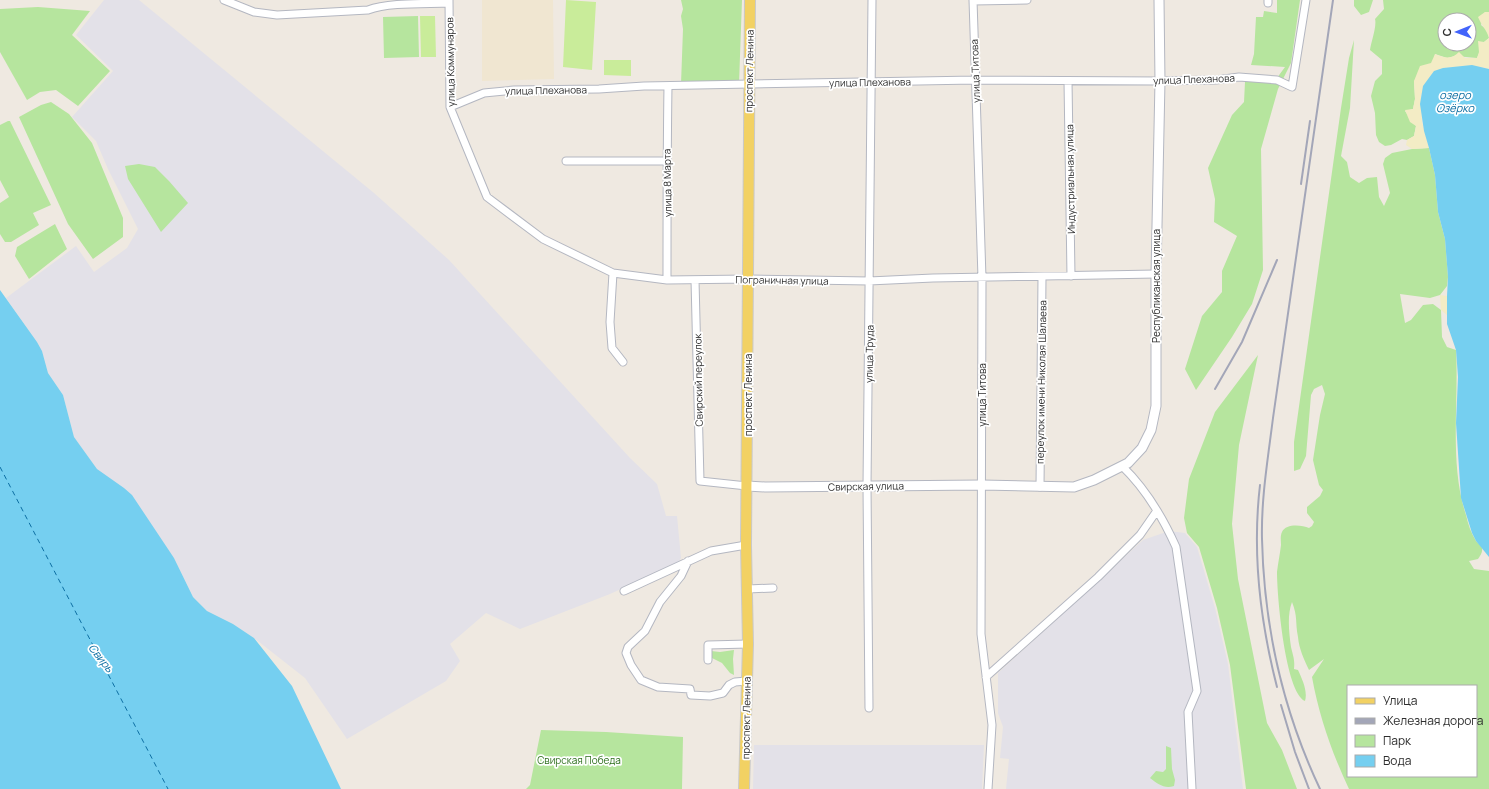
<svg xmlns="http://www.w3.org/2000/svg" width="1489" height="789" viewBox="0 0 1489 789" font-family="Manrope,sans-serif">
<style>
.industrial{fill:#e3e1e8}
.education{fill:#f0e6d1}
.green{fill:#b6e59e;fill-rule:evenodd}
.sand{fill:#f3ecc5}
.pitch{fill:#c9ec9a}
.water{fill:#75cff0}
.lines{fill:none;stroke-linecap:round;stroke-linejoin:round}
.ferry{stroke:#0d6fa3;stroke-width:1;stroke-dasharray:5 4;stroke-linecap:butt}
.street-casing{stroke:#b4b7c1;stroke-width:9}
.secondary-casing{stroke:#b4b7c1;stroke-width:11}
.primary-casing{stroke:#c9c9c9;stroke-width:12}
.street{stroke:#fff;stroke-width:7}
.secondary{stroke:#fff;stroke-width:9}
.primary{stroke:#f2d163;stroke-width:10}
.rail{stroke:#a3a6b8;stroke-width:2}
.labels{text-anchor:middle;stroke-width:3.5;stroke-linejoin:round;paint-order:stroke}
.street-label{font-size:10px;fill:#2e2e2e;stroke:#fff}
.park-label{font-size:10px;fill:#2c6e1b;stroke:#fff}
.water-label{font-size:11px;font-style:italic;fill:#0d6fa3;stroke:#fff}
</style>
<rect width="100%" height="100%" fill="#efe9e1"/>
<path class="industrial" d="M104 0H139L374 193 449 260 630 458 657 484 666 516H677L681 558 678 563 610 594 520 629 486 613 450 644 460 661 446 681 347 739 305 678 254 638 233 624 207 611 193 597 174 558 97 469 74 437 63 395 48 373 42 351 37 342 6 298 76 246 94 272 127 248 138 229 108 169 96 141 72 117 113 71 76 35Z
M1169 531 1185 533 1197 547 1215 608 1228 664 1243 789H1006L1009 759 1000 758 1003 727 998 713V673L1143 540Z
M754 745H984L982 789H753Z"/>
<path class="education" d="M482 0H553L554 79 482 81Z"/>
<path class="green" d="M681 0H742L739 84H681L683 29 681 16 683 9Z
M1277 0H1300L1291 63 1278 89 1261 149 1263 270 1252 304 1232 337 1196 390 1185 369 1202 316 1222 292V271L1237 236 1214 222 1215 199 1208 168 1232 115 1244 102 1245 82H1274L1285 67 1251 65 1254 54 1256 17H1263L1264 11 1277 13Z
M1354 0H1373L1369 12 1361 15 1354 6Z
M1383 0H1489V12H1485L1481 25 1488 31 1489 38 1484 42 1477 58 1455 56 1447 58 1435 54 1434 63 1414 81 1415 99 1413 109 1405 111 1416 126 1414 136 1407 140 1402 139 1391 145 1385 146 1379 142 1376 135 1375 113 1371 96 1375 81 1382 74V60L1370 50C1371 42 1377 26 1375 19L1384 9ZM1445 20H1469V44H1445Z
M38 7 90 11 72 35 110 71 78 106 56 90 40 92 27 100 0 52V9Z
M418 16 419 57 384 58 383 17Z
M1354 40 1350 108 1341 156 1347 162 1350 177 1359 183 1367 178 1377 177 1379 197 1384 206 1390 193 1383 164 1385 158 1392 153 1412 149 1429 148 1435 175 1438 212 1445 239 1448 277 1447 286 1440 295 1430 298 1400 294 1405 323 1411 320 1423 305 1433 304 1441 310 1442 337 1447 347 1456 350C1459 403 1449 464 1466 515 1468 524 1471 533 1476 541 1478 543 1481 546 1482 548 1483 552 1480 556 1478 559L1469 561 1474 569 1489 571V789H1349C1332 753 1319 716 1312 677L1324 659 1309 670C1304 659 1299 649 1298 637 1295 622 1298 617 1292 602 1287 615 1289 633 1291 647 1293 656 1295 659 1294 669L1298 670C1302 679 1308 691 1305 701 1285 692 1277 595 1277 572 1278 563 1280 554 1281 545 1281 541 1280 536 1282 532 1286 523 1302 525 1309 528L1312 526 1314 522 1307 513V507L1320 496 1323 490 1319 485 1313 460 1320 415 1325 394 1322 385 1314 389 1311 395 1306 456 1300 469 1294 471V442L1341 108 1349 58ZM1348 686H1476V776H1348Z
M51 102 69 114 92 143 123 218V237L93 259 68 224 19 117 41 105Z
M8 121H10L51 205 33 213 39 225 11 242H5L0 234V203L9 197 0 180V125Z
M139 164 155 167 169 181 188 203 161 232 128 179 125 166Z
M55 224 67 249 29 279 15 256 17 247Z
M1258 355 1239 445 1232 524 1238 579 1267 723 1282 750 1297 789H1246L1230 665 1217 608 1199 547 1187 533 1184 518 1189 479 1215 412Z
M734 650 733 659 734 675 730 673 722 663 712 658 711 651 720 652Z
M541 730 606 732 683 737 682 789H526L530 785Z
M1166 746 1171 748 1172 769 1175 780 1174 786C1164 789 1158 784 1150 778L1156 771 1163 772 1166 769Z"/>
<path class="sand" d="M1485 12H1489V38C1487 30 1481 25 1478 17Z
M1489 38V69C1473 64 1459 67 1443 68L1421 95 1422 122 1429 148 1412 149 1406 145 1407 140 1414 136 1416 126 1410 122 1405 110 1413 109 1415 99 1414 81 1420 66 1431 63 1435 54C1445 58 1451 60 1459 52L1465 58H1477L1479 52 1478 41 1484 42Z
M1440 295 1447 296V315L1441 310Z"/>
<path class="pitch" d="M566 0 596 2 592 70 563 67Z
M420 16H435L436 57H421Z
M604 60H631V76L604 75Z"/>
<path class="water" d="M1472 65 1489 69V557L1476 541 1472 533 1461 498 1456 423 1458 377 1456 350 1447 324V296L1448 277 1445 239 1438 212 1435 175 1429 148 1424 131 1420 104 1423 86 1434 71 1443 68Z
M0 290 37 342 42 351 48 373 63 395 74 437 97 469 124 488 132 495 174 558 193 597 207 611 233 624 254 638 292 686 341 789H0Z"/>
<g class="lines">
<path class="ferry" d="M0 467 168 789"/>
<g class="street-casing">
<path id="street" d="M224 0 254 12 277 15 368 10C389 2 425 4 449 3
M449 0 450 107 487 197 543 239 613 273 667 280 748 279 869 281 933 278 1156 274
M973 0 982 278 981 634 992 725 988 789
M973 1 1027 0
M1268 3V0
M1068 81 1071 276
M450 107 484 93 514 90 599 89 644 86 975 80 1160 81 1216 80 1239 77 1277 80 1292 87 1306 0
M566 161H666
M613 273 610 322 612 348 623 362
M667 280C667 215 667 151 668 86
M695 280 700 481 747 486
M1122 466C1145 488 1163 518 1176 547L1197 691 1188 712 1192 789
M1040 487 1042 277
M688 561 681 576 660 602 645 631 628 647 626 653 631 665 641 680 658 687 690 689 691 695 710 696 723 693 729 685 735 682 747 681
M748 589 773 588
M624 591 711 551 746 545
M708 660V645L748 644
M986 677 1098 577 1140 535 1156 512
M869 708 867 486 872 0"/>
</g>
<g class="secondary-casing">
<path id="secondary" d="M747 486 765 487 982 485 1074 487 1094 480 1128 463 1142 448 1151 430 1156 406V274L1160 81 1159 0"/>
</g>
<g class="primary-casing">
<path id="primary" d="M744 789 748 644 746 545 750 0"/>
</g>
<use href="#street" class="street"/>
<use href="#secondary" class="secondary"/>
<use href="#primary" class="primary"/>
<path class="rail" d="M1301 184 1310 121
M1215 389 1242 342 1277 260
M1260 485C1252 553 1260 621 1277 687
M1281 705 1295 752 1309 789
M1320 789C1283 711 1264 626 1262 539 1261 499 1268 458 1273 418L1333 0"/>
</g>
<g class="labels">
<g class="street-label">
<text transform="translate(450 62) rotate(-91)" y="4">улица Коммунаров</text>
<text transform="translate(749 71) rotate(-89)" y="4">проспект Ленина</text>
<text transform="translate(975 71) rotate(-92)" y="4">улица Титова</text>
<text transform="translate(1194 79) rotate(-2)" y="4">улица Плеханова</text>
<text transform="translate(870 82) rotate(-1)" y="4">улица Плеханова</text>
<text transform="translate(546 90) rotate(-1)" y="4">улица Плеханова</text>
<text transform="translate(1070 179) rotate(-91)" y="4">Индустриальная улица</text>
<text transform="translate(667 183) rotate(-91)" y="4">улица 8 Марта</text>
<text transform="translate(782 280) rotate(1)" y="4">Пограничная улица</text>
<text transform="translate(1156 286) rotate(-90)" y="4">Республиканская улица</text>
<text transform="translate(869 354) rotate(-89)" y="4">улица Труда</text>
<text transform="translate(698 380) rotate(-91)" y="4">Свирский переулок</text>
<text transform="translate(1041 382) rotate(-89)" y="4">переулок имени Николая Шалаева</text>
<text transform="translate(748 395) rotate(-90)" y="4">проспект Ленина</text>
<text transform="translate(982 395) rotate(-90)" y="4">улица Титова</text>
<text transform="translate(866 486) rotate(-1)" y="4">Свирская улица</text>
<text transform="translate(746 718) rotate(-89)" y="4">проспект Ленина</text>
</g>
<g class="park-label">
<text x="579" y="764">Свирская Победа</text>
</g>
<g class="water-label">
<text x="1455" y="99">озеро<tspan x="1455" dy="13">Озёрко</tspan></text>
<text transform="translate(101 658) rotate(52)" y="4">Свирь</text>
</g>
</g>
<rect x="1347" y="685" width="130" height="92" fill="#ffffff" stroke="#ababab"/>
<rect x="1355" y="698" width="20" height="6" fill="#f2d163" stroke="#ababab"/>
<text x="1383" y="705" font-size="12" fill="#2e2e2e">Улица</text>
<rect x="1355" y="718" width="20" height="6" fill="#a3a6b8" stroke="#ababab"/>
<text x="1383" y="725" font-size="12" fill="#2e2e2e">Железная дорога</text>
<rect x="1355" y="735" width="20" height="12" fill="#b6e59e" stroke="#ababab"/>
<text x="1383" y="745" font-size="12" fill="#2e2e2e">Парк</text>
<rect x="1355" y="755" width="20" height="12" fill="#75cff0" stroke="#ababab"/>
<text x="1383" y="765" font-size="12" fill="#2e2e2e">Вода</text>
<g transform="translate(1457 32) rotate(269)"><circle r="19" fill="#ffffff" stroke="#ababab"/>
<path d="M0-3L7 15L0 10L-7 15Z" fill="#4264fb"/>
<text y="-6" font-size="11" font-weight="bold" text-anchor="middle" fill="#2e2e2e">С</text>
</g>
</svg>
